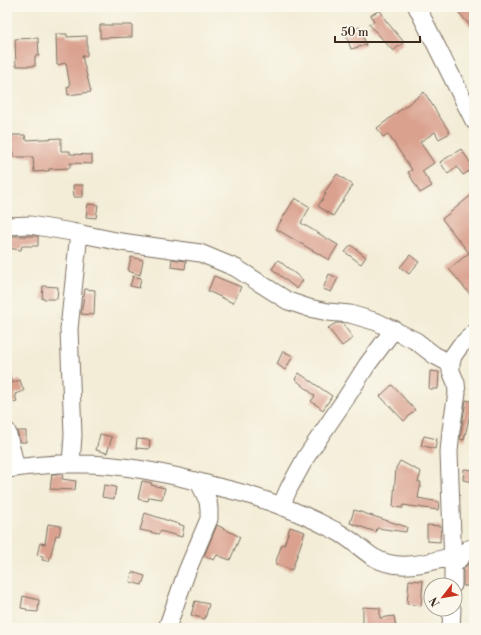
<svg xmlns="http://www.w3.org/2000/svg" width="481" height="635" viewBox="0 0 481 635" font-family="'Libre Bodoni',serif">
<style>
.building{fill:#daa18f}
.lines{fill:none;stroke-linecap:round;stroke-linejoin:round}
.minor-casing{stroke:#7b6e5f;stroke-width:19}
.minor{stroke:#fff;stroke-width:17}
</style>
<rect width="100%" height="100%" fill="#fbf7ec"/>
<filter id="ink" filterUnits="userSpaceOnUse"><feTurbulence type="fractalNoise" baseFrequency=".025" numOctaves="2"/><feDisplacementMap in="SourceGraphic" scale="8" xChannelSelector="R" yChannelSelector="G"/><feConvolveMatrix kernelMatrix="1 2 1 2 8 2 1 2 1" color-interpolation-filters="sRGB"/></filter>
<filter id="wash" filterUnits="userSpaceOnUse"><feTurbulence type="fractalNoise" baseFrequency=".012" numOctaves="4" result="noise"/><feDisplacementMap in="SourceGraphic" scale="16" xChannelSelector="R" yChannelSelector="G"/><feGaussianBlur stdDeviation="0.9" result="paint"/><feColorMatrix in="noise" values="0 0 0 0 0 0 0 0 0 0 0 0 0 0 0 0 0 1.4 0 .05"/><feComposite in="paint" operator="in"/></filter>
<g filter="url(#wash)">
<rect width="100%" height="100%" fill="#f3edd7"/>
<g id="blocks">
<path class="building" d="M454 7H474V30Z
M380 10 386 21 404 42 393 51 369 24 374 22 371 15Z
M100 25H132V37L100 38Z
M360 27 366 45 351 49 345 32Z
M56 34H67V37L87 36V56H82L91 92 68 95 67 87 70 86 66 63 57 65Z
M38 38 39 56H35V66H16L15 39Z
M424 92 450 133 439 139 435 132 420 142 434 163 422 171 432 186 420 193 408 172 412 170 388 134 383 137 377 128Z
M7 135H25L26 140 61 138V151H70V154L92 155V164L70 163V168L49 169V171L34 172 33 157H13V149L7 148Z
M461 149 474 168 463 175 457 167 448 174 440 162Z
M337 174 353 185 333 216 318 206 326 194 324 193Z
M73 185H83V197H74Z
M474 193V299L449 269 469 253 442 219Z
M295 198 310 207 301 223 338 245 329 260 276 229Z
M88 204 98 205 96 218 86 217Z
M7 236H38V246H22L21 250 7 248Z
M351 245 366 257 361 264 345 252Z
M410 255 419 262 409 274 400 267Z
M131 257 143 260 140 275 128 271Z
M172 259 186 261 185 269 171 267Z
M278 260 303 280 297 289 272 269Z
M329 274 338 278 331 292 323 289Z
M133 276 141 278 139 288 130 286Z
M214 276 241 287 233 303 208 291Z
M43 286 58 287 57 299H42Z
M85 289 95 290 94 315 81 314Z
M336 323H342L353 338 342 346 328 328Z
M283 351 293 356 285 370 277 364Z
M430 371 439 372 438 389H429Z
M299 373 332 396 323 410 311 401 315 396 295 379Z
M7 375H10L12 383 20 380 24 391 15 394 17 402 7 404Z
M392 385 415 410 404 421 380 396Z
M466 400 474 402 472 415 470 414 464 440 460 439Z
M17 431H26V442H20Z
M100 434 112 437 107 453 96 450Z
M424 436 437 439 435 449 421 445Z
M137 439 150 440 149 449 136 448Z
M400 461 421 472 418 482H421L418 498 439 502 438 510 403 505V508L393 507 396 468Z
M464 469 474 470V482L463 480Z
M52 474H63L62 479 76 481 75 490 50 489Z
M142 481 152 483 151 485 165 488 162 499 149 497 148 501 138 499Z
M104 485 116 487 114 499 102 497Z
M354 510 407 527 406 532 377 528 376 532 350 523Z
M145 513 184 526 182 537 160 531 159 534 140 530Z
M48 524 61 526 59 536 56 535 49 561 42 560 43 556 37 555 40 543 45 544Z
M217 525 240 537 230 560 217 555 214 560 204 556Z
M427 525 441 526 440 542 427 541Z
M290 527 305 532 292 570 275 564 282 544 284 545Z
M468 564H474L473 586H463V570Z
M132 572 145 576 142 585 130 582Z
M409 580 423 581 421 606 407 604Z
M23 596 39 600 38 612 27 611V609L21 608Z
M195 601 209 604 205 619 191 615Z
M363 607 380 608V618L394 616 396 628H376V625L363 626Z"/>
</g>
</g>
<g filter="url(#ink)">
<use href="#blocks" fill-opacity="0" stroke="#7b6e5f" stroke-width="1"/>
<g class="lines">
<g class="minor-casing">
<path id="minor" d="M417 7 474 121
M7 226 30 225 72 232 121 242 200 253 236 268 288 301 309 308 328 312 350 314 377 322 416 341 434 355 451 364
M7 431 16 468
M71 464 73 435 69 329 79 233
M7 469C31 466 55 463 80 464 125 464 171 474 214 486 227 489 240 492 252 496 281 505 310 517 336 531 350 538 361 549 373 557 397 572 428 563 453 556
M281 506 289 488 306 457 346 398 367 365 394 329
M453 566 468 549 474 548
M453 585V566L449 452 451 430 457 393 456 383 451 371V364L453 356 460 346 474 333
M167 628 187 571 209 519V509L208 501 199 482
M451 628 452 609"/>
</g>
<use href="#minor" class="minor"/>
</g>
</g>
<rect width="481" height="635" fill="none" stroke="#fbf7ec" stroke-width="24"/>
<g transform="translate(443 597) rotate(239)"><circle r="19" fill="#fbf7ec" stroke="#aea59a"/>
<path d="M0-3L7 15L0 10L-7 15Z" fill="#c8321e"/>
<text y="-6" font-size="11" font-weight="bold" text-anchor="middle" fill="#3b2a1e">N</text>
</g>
<path d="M335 36v6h85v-6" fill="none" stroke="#3b2a1e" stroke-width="2"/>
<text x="341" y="36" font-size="12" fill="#3b2a1e" stroke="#fbf7ec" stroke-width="3" paint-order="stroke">50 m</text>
</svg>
